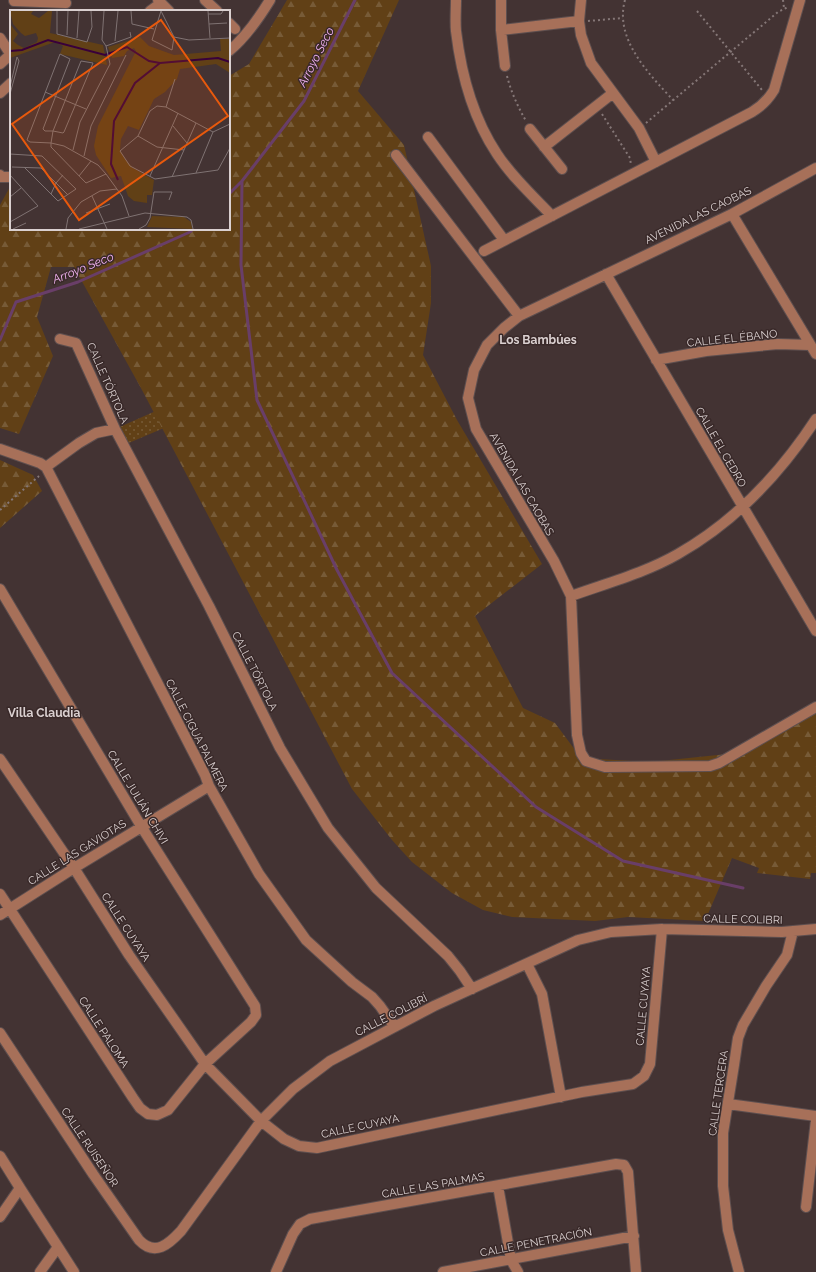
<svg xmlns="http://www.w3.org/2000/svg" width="816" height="1272" viewBox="0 0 816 1272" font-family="Raleway,sans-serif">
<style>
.grass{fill:url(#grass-dots)}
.forest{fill:url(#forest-firs)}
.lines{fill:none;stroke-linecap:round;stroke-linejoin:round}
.stream{stroke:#693e68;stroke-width:3}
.minor-casing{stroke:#5e4f4f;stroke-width:12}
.path{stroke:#857777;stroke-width:2;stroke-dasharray:2 3;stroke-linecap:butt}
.minor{stroke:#a77059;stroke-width:10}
.labels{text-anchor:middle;stroke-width:3;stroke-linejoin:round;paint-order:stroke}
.street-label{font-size:11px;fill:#dad0d0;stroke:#392929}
.water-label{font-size:12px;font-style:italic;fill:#f6b5f6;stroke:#392929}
.neighbourhood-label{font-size:12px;font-weight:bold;fill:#dad0d0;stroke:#392929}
.inset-river{fill:none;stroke:#39003b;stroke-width:2}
.inset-road{fill:none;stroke:#7f7272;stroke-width:1}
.view{fill:#e8590c;fill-opacity:0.15;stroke:#e8590c;stroke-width:2}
.inset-edge{fill:none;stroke:#dad0d0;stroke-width:2}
</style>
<defs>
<pattern id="grass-dots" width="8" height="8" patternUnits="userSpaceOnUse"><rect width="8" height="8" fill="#614016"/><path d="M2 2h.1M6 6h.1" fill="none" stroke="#775b37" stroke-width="1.8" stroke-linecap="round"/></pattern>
<pattern id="forest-firs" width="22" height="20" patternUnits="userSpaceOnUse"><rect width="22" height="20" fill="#614016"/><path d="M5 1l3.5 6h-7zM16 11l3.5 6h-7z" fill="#775b37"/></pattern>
</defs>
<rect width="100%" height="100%" fill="#433333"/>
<path class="grass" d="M158 410 164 428 124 445 115 429Z"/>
<path class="forest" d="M287 0H399L358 91 404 145 431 266V303L423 355 457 420 542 564 475 616 523 708 555 723 581 758 650 762 737 753 816 713V873H811L810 879 757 873 759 868 732 858 705 921 628 917 595 921 512 917 483 910 452 893 412 862 392 840 352 789 142 390 74 267H51L37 317 53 356 19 434 0 428V205L11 185V229H229V76L249 64Z
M0 460 33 475 42 491 0 528Z"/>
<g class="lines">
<path class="stream" d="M242 181 241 265 257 400 337 570 392 673 536 807 623 861 743 888
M229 194 242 181 304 101 355 0
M0 340 16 302 78 282 190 232 193 229"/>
<g class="minor-casing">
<path id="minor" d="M158 0 169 11
M205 0 217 11
M456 0C456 10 455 21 456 31 461 73 473 118 497 154 512 177 533 196 552 216
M501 0V30L505 66
M581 0 579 21 581 35 591 63 639 128 656 162
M14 1 66 3
M150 11 161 3
M229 23 235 29
M501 30 579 21
M0 38 11 55
M229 51C246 37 259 18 270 0
M0 64 10 55
M0 93 11 83
M530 129 562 169
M428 137 504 240
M544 147 613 93
M396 155 519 316
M816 168 732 214 519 316 504 328 487 345 474 370 468 398 476 429 554 561 571 596 577 735 581 753 586 761 605 767 710 766 719 763 816 707
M0 175 1 177H11
M732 214 816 354
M484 251 752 112C762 106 768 100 774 90L800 0
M606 274 816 631
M60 339 76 343 115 429 209 606 280 748 328 828 376 888 448 956 460 971 472 989
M656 360 706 351 778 344 810 345
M0 449 40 463 46 467 205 775 209 786 259 874 306 940 352 982 372 997 380 1006 394 1026
M46 467 79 443 96 433 115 429
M0 589 141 826 255 1006 256 1015 251 1022 205 1064 168 1110 157 1115 148 1114 140 1108 133 1098 0 894
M571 596C607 583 645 573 678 554 736 521 780 474 816 419
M0 759 74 868 129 955 205 1064 261 1121 284 1139 299 1146 317 1148 582 1092 633 1084 644 1076 650 1064 662 929
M0 915 74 868 209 786
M527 964 542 994 561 1097
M0 1033 93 1174 139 1240C155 1257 169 1244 181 1231L261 1121 293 1089 330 1061 434 1006 578 940 611 932 662 929 782 932 816 929
M728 1104 816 1116
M0 1156 20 1188 0 1217
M498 1186 511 1260 518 1272
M20 1188 58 1247 40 1272
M806 1207 816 1120
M58 1247 74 1272
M276 1272 293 1234 300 1224 310 1219 616 1164 624 1165 628 1172 636 1272
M443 1272 634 1236
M739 1272 728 1230 723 1186V1133L734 1065 738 1038 743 1025 766 986 787 955 793 931"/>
</g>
<path class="path" d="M625 0C614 39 649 74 673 100
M783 0 784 8
M697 11 762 90
M588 21 623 18
M507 76C511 92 518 107 526 121
M602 114 630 158 631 165
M646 123 778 12 788 7
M0 510 39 476"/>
<use href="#minor" class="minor"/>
</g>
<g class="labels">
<g class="street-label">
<text transform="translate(698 215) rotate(-26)" y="4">AVENIDA LAS CAOBAS</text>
<text transform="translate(732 338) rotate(-6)" y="4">CALLE EL ÉBANO</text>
<text transform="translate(108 383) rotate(66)" y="4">CALLE TÓRTOLA</text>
<text transform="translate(721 447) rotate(60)" y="4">CALLE EL CEDRO</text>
<text transform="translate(522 484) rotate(60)" y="4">AVENIDA LAS CAOBAS</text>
<text transform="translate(255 671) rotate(63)" y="4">CALLE TÓRTOLA</text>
<text transform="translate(197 735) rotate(63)" y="4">CALLE CIGUA PALMERA</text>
<text transform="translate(138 797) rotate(59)" y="4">CALLE JULIÁN CHIVI</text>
<text transform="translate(77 852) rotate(-32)" y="4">CALLE LAS GAVIOTAS</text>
<text transform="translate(743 919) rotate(1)" y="4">CALLE COLIBRI</text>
<text transform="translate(126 927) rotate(57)" y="4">CALLE CUYAYA</text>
<text transform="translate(643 1006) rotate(-85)" y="4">CALLE CUYAYA</text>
<text transform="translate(391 1015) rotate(-27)" y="4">CALLE COLIBRÍ</text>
<text transform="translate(104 1032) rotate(57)" y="4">CALLE PALOMA</text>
<text transform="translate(718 1093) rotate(-82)" y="4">CALLE TERCERA</text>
<text transform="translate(360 1126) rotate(-12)" y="4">CALLE CUYAYA</text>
<text transform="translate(90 1147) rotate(56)" y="4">CALLE RUISEÑOR</text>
<text transform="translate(433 1185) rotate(-10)" y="4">CALLE LAS PALMAS</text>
<text transform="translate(536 1242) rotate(-11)" y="4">CALLE PENETRACIÓN</text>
</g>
<g class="water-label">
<text transform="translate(316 57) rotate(-63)" y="4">Arroyo Seco</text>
<text transform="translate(83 268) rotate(-22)" y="4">Arroyo Seco</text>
</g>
<g class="neighbourhood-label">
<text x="538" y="344">Los Bambúes</text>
<text x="44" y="717">Villa Claudia</text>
</g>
</g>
<g transform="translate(10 10)">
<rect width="220" height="220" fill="#433333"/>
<path d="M0 1H23L21 4 29 8 38 1H42L40 23 93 35 97 55 50 44 53 36 45 32 0 48V14L8 24 3 31 8 35 14 38 27 32 28 28 26 23 15 26 11 23 3 14ZM130 27 139 36 164 45 211 41 210 29H220V63L206 54 170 59 167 69 155 82 144 89 129 120 118 116 111 129 110 140 115 149 123 158 144 170 142 185H137V193L124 191 118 186 111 166 101 168 86 145 84 136 88 116 126 41 124 38 117 41 114 46 102 48 98 37ZM142 206 174 207 181 212 182 219 137 217Z" fill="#614016"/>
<path class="inset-river" d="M0 41 12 40 38 30 95 45 117 37 139 51 150 53 208 48 220 52M108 170 101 154 104 111 125 73 150 53"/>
<path class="inset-road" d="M47 1V24L77 32 82 17 81 1M121 1 122 14 144 19M151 1 164 27 162 40 142 30ZM198 1 200 28M198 4H211L213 1M199 14 217 13M57 25 58 1M164 27 179 30 220 28M67 28 69 1M105 31 108 1M96 36 121 27 120 22M0 77 7 47 9 51 0 84M35 82 76 99M156 97 165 69M220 114 203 122 156 97 147 96 140 101 128 126 110 141 120 156 145 169 208 160 220 138M163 116 177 133M128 126 147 137 174 140M63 140 70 112 100 54 96 36 92 30 94 1M0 144 32 146 66 179 48 191 14 157M74 146 81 116 116 45M2 157 31 158 58 185M186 163 203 122M96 164 76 173 41 137V133L43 121 71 51 83 53 54 122 53 123 43 121H35L33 119 60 49 50 44 17 130 20 132 41 133 54 136 88 155 96 164 112 186 119 206M0 165 28 196 0 212M69 166 81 151M140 166 168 103M162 167 186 113M41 184 46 173 53 165M82 186 97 219M0 187 11 178M76 203 100 194M3 219 16 213M56 219 58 208 71 192 90 181 107 179M69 219 135 203 177 207 181 210 183 219M129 219 136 215 140 208 144 182H162L159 190"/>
<path class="view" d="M151 10 218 106 69 210 2 114Z"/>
<rect width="220" height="220" class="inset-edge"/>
</g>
</svg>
